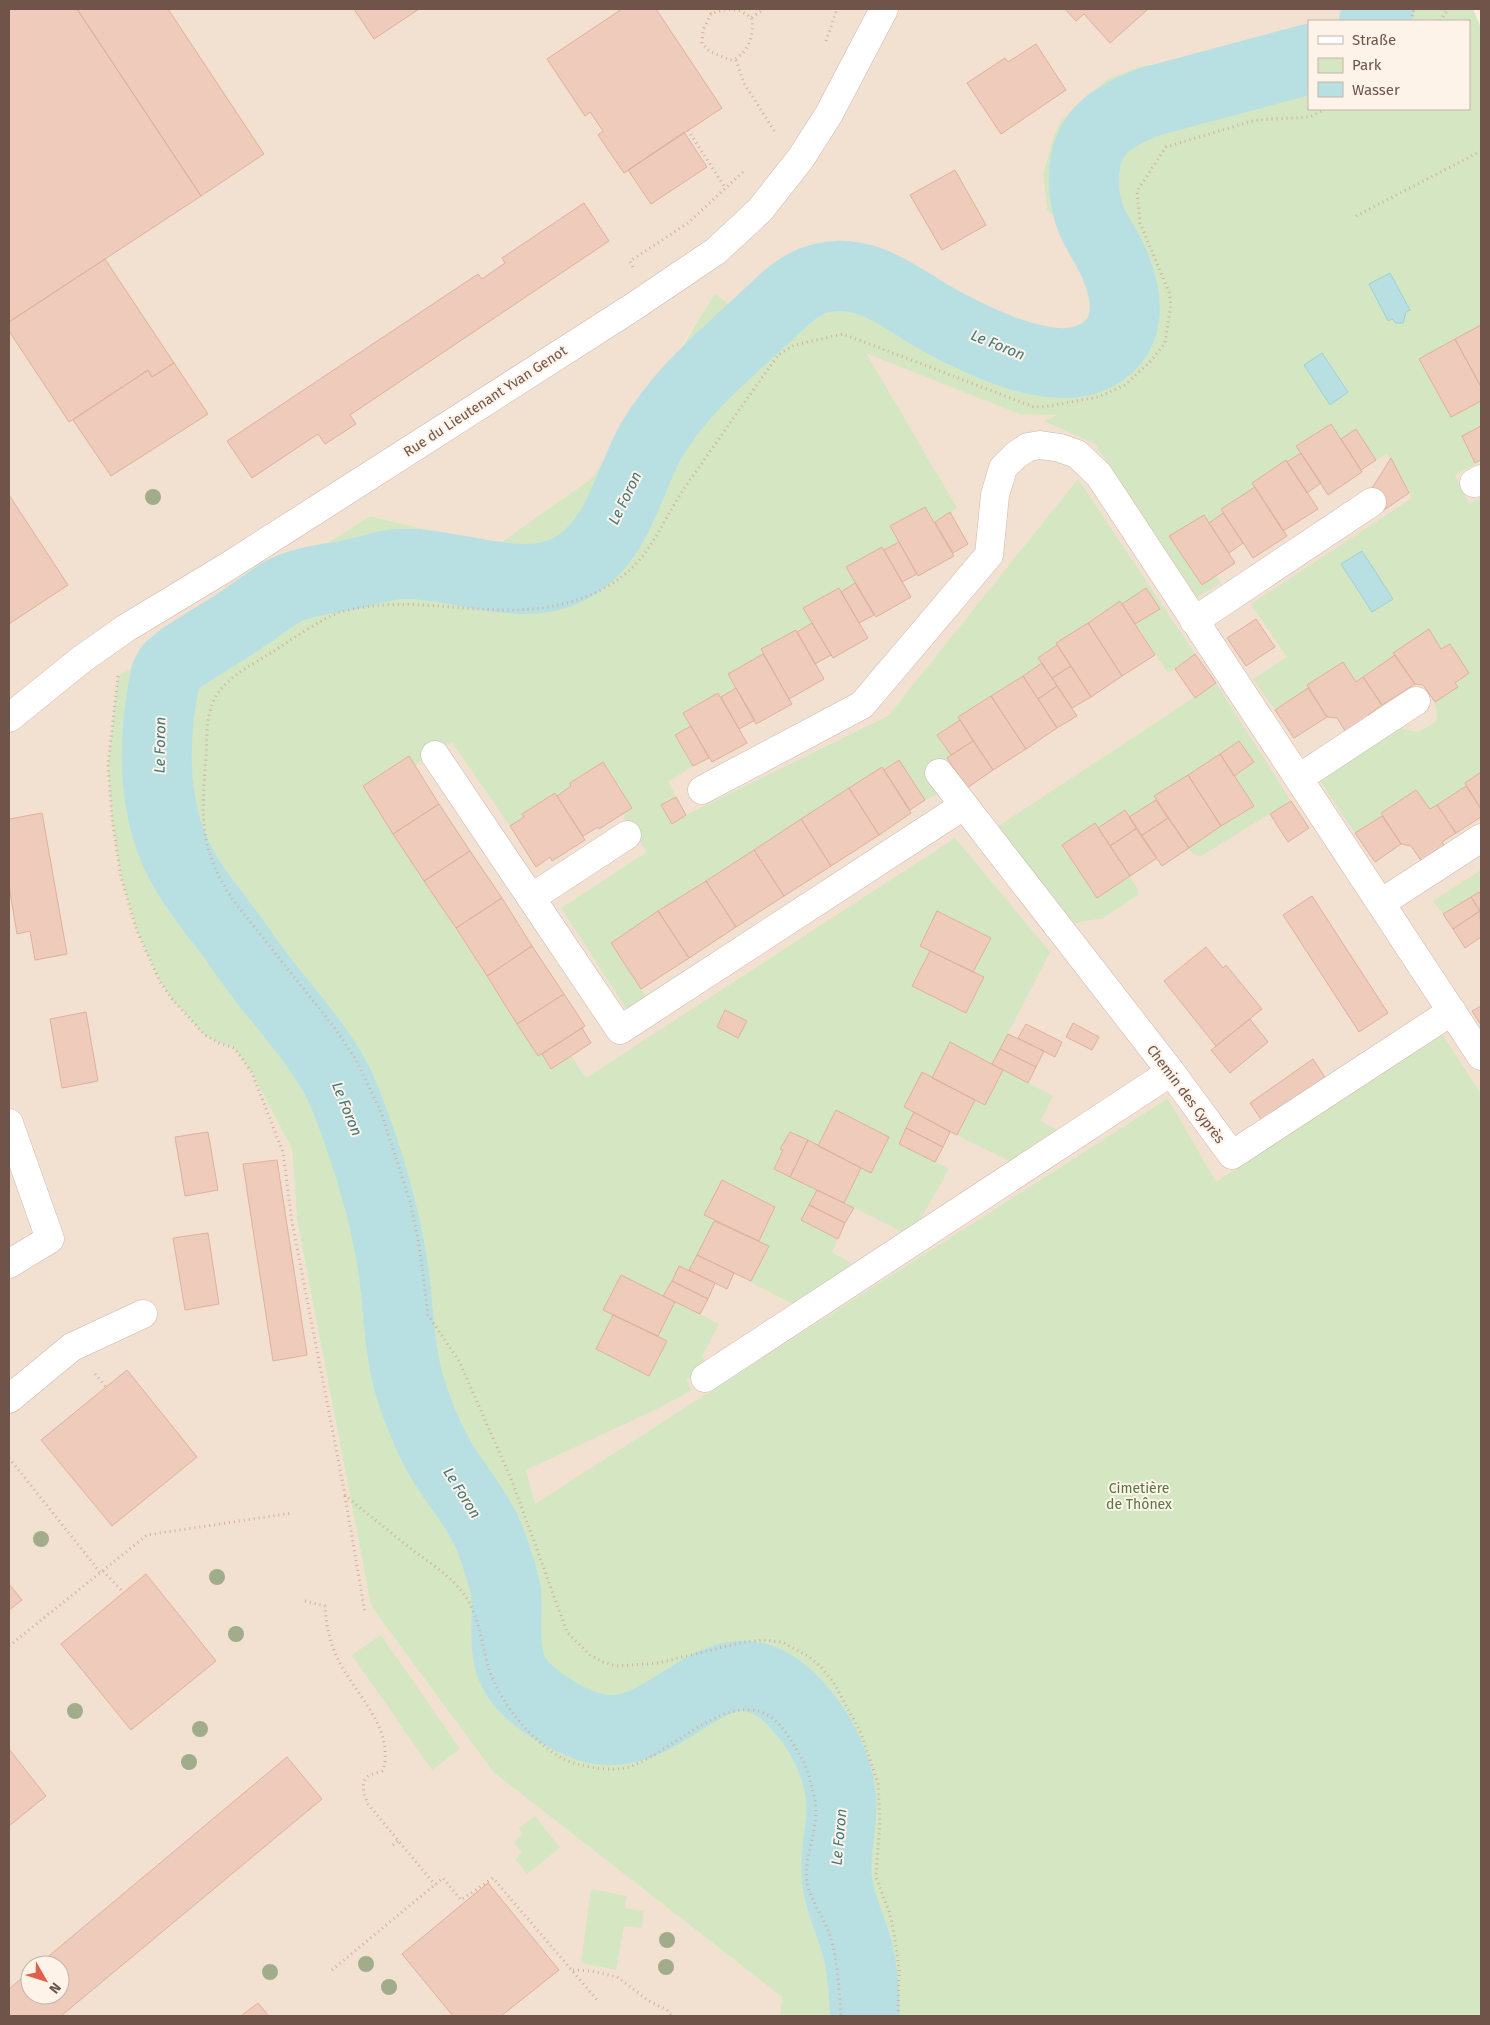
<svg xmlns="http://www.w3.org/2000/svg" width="1490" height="2025" viewBox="0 0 1490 2025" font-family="'Fira Sans',sans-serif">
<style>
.residential{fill:#f2e0d1;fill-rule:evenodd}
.green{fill:#d4e7c2}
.water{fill:#b8e0e3;stroke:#9fd0d4}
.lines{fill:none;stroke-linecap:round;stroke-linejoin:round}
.river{stroke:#b8e0e3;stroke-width:70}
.building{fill:#eecbbb;stroke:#e0b09c}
.minor-casing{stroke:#cdb8ac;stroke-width:29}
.path{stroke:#d3ae9f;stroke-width:3;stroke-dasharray:1 4;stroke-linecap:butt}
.minor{stroke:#fff;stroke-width:28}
.tree{fill:#a0ac8a}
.labels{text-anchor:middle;stroke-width:4;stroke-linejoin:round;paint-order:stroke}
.street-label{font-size:14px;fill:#70544a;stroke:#fef3e8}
.park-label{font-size:14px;fill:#567642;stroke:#fef3e8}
.water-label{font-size:15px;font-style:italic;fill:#42787c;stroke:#fef3e8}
</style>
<rect width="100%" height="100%" fill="#fbefe2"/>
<path class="residential" d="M9 9H1350L1345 21H1309V33L1249 51 1141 66 1053 138 1043 174 1047 210 1065 226 1099 321 1047 340 935 281 851 255 783 265 766 276 733 308 715 294 678 352 645 395 592 478 496 546 370 516 160 652 118 676 108 765 121 877 137 931 160 982 172 999 219 1043 234 1048 252 1073 292 1149 297 1220 371 1606 493 1772 782 1997 780 2016H9ZM30 1965H60V1995H30Z
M1481 58V1094L1442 1036 1216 1183 1168 1098 535 1505 525 1470 430 1220 225 844 478 614 866 352 1020 414 1469 109Z"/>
<path class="green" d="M1350 9H1473L1481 28V461L1455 475 1469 504 1481 497V809L1466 786 1430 809 1416 790 1381 812 1382 816 1355 833 1317 777 1395 727 1418 732 1436 722C1439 704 1433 699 1423 685L1415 684 1395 656 1356 681 1342 662 1307 685 1308 688 1275 710 1253 679 1287 657 1251 604 1412 498 1387 454 1376 460 1356 430 1341 439 1331 424 1297 446 1301 453 1252 483 1255 487 1221 509 1223 513 1209 523 1235 563 1216 575 1221 583 1197 597 1095 444 1044 421 1058 415 1019 414 866 353 957 508 935 522 925 507 890 526 899 542 884 550 882 547 847 567 855 583 841 592 838 588 803 608 812 623 763 648 761 650 763 654 728 674 736 688 721 697 718 693 683 712 691 726 675 736 693 766 668 782 686 815 888 716 1078 479 1195 654 1168 673 1120 601 1056 643 1057 645 1038 658 1042 663 959 717 960 720 937 735 951 755 931 773 945 791 925 800 899 760 884 770 882 767 611 943 647 998 628 1011 561 908 647 852 623 814 632 808 603 762 571 783V786L557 796 555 793 522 814 524 817 510 826 452 742 415 765 409 756 363 786 538 1056 542 1054 551 1069 571 1056 586 1078 955 838 1050 952 1000 1049 1036 1067 1028 1083 1053 1096 1040 1121 1064 1133 1016 1164 950 1132 936 1162 949 1169 911 1236 817 1190 810 1204 845 1223 832 1252 859 1268 800 1308 734 1273 727 1289 715 1283 700 1314 719 1324 702 1356 708 1364 686 1380 692 1390 659 1408 526 1470 535 1504 1168 1098 1216 1182 1443 1035 1481 1094V2016H780L782 1997 493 1772 371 1606 297 1220 292 1149 252 1073 234 1048 219 1043 205 1035 172 999 160 982 137 931 121 877 112 818 108 765 118 676 160 652 150 688V799L158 841 202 934 236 956 310 1054 338 1108 363 1180 374 1232 390 1352 404 1404 427 1272 402 1251 383 1174 343 1075 194 866 175 806 170 760 172 730 177 705 183 681 196 660C247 630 307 586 366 578 391 574 438 585 464 590L393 560 296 563 370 516 496 546 592 478 645 395 679 352 715 293 733 308 766 276 783 265 851 255 935 281 1047 340 1098 321 1065 226 1047 210 1043 174 1053 138 1061 121 1108 79 1142 66 1249 51 1309 33V109H1469V21H1345Z
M1216 683 1291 801 1201 856 1193 854 1189 849 1162 866 1137 829 1129 876 1138 889V895L1103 918 1075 923 997 827Z
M1481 870V895L1479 892 1443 914 1433 901Z
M381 1635 460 1749 432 1770 352 1655Z
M535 1816 560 1848 527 1874 515 1859 522 1853 514 1842 523 1834 519 1828Z
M591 1889 627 1896 625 1908 644 1911 642 1928 624 1926 616 1970 581 1963Z"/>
<path class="water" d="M1390 273 1410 310 1406 312 1403 323H1396L1392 319 1388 321 1369 284Z
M1322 353 1348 392 1330 405 1304 365Z
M1362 551 1393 599 1372 612 1341 564Z"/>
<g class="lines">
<path class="river" d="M1374 21 1379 9
M865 2016C864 1994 863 1969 857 1947 850 1924 840 1904 837 1880 833 1848 847 1817 839 1785 832 1752 817 1726 794 1702 725 1631 682 1726 614 1730 595 1731 580 1724 564 1716 547 1706 528 1694 517 1678 500 1653 509 1619 506 1592 504 1578 498 1563 494 1550 483 1515 459 1490 441 1460 428 1438 418 1412 410 1387 399 1351 399 1313 394 1275 386 1216 367 1154 345 1098 330 1060 302 1029 277 997 260 977 245 955 230 934 206 902 178 870 167 830 152 781 155 724 166 674L170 667 181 658C201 645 221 633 241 620 255 611 268 600 282 592 304 580 333 579 357 573 371 570 385 565 399 564 453 561 524 597 573 567 618 540 627 486 650 443 677 395 720 359 759 323 778 306 796 284 822 278 864 268 897 295 932 316 971 338 1047 377 1091 358 1131 341 1130 303 1116 268 1110 252 1100 239 1093 224 1087 211 1084 197 1084 182 1083 135 1108 118 1149 102L1309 59"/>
</g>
<path class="building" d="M9 9H77L201 196 9 322Z
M77 9H168L264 154 201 196Z
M354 9H419L374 39Z
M622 9H656L722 108 624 173 598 135 603 131 590 112 585 116 547 59Z
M1065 9H1146L1147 10 1110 43 1084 14 1076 21Z
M1036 44 1066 90 1001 134 967 83 1005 58 1008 62Z
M684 132 707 167 651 204 628 170Z
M955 170 986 225 942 250 910 195Z
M584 203 609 241 350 415 356 424 325 444 318 434 252 478 227 441 478 274 482 279 505 263 502 258Z
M105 259 174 363 152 377 148 370 69 422 9 331V322Z
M1481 325V387L1455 339Z
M1455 339 1481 387V401L1451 417 1419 359Z
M174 363 208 414 111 476 73 420 148 370 152 377Z
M1331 424 1362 472 1328 495 1296 446Z
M1481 426V459L1475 463 1462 436Z
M1356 429 1376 460 1361 470 1341 439Z
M1301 453 1321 483 1307 493 1287 462Z
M1391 458 1409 493 1384 510 1371 490Z
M1286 460 1318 509 1283 531 1252 483Z
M1255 487 1287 536 1253 558 1221 509Z
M9 495 68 585 9 624Z
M925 507 954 556 918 576 890 526Z
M950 512 968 544 953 553 935 522Z
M1223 513 1243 543 1229 553 1209 523Z
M1204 515 1235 563 1202 585 1169 536Z
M899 542 917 574 902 582 884 550Z
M882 547 911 597 876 617 846 567Z
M855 583 874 615 859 623 841 592Z
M839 588 868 638 833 658 803 608Z
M1146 588 1160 609 1135 624 1122 604Z
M1120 601 1155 655 1122 676 1088 623Z
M1256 619 1275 647 1246 666 1227 638Z
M812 623 831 655 815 664 797 632Z
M1088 623 1122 676 1091 697 1056 643Z
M1429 629 1441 649 1450 644 1469 673 1455 683 1458 687 1435 702 1423 685 1415 684 1393 653Z
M796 630 824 679 789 699 761 649Z
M1057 645 1071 666 1052 678 1038 658Z
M763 654 792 704 756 724 728 674Z
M1195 654 1216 683 1195 698 1175 669Z
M1395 655 1415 684 1382 705 1363 677Z
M1343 662 1356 682 1363 677 1382 705 1368 715 1370 719 1347 734 1337 718 1327 717 1307 685Z
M1042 663 1057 686 1038 699 1023 676Z
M1071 666 1091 697 1072 708 1052 678Z
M1023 676 1057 728 1026 749 991 696Z
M1057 686 1077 716 1057 728 1038 699Z
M736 688 755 720 739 729 721 697Z
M1308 688 1327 717 1294 738 1275 710Z
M718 693 747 743 712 762 683 713Z
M991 696 1026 749 993 770 958 717Z
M960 720 973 741 951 755 937 735Z
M691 726 709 758 693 766 675 735Z
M973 741 993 770 967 788 947 758Z
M1239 741 1254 762 1234 776 1220 754Z
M1220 754 1254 806 1221 826 1188 775Z
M409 756 439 804 393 834 363 786Z
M899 760 925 800 910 810 884 770Z
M603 762 632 808 599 829 598 827 583 836 557 796 571 786 570 783Z
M882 767 911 813 879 835 849 788Z
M1481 772V809L1465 783Z
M1188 775 1221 826 1189 848 1154 796Z
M1466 786 1481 809V817L1456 833 1437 805Z
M849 788 879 835 831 866 801 819Z
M1416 790 1430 809 1437 805 1456 833 1442 842 1445 847 1422 862 1411 846 1401 844 1381 813Z
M555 793 585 840 552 861 550 857 536 867 510 826 524 817 522 814Z
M676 797 686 815 672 824 661 805Z
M1156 800 1168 818 1141 836 1129 817Z
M1291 801 1309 828 1288 842 1270 814Z
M439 804 470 851 424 881 393 834Z
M1125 810 1137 828 1110 846 1098 828Z
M42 813 67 954 35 960 30 931 17 934 9 886V819Z
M1382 816 1401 844 1375 862 1355 833Z
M1168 818 1189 848 1162 866 1141 836Z
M801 819 831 866 784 896 754 850Z
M1095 823 1130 876 1097 898 1062 845Z
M1137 828 1157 858 1130 876 1110 846Z
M754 850 784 896 736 927 706 881Z
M470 851 502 898 456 928 424 881Z
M706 881 736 927 689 958 658 911Z
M1479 892 1481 895 1480 911 1471 897Z
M1312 896 1388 1013 1359 1032 1283 915Z
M1471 897 1480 911 1453 929 1443 914Z
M502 898 532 946 487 976 456 928Z
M658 911 689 958 641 989 611 943Z
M937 911 991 938 973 972 920 946Z
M1480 911 1481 937 1465 948 1453 929Z
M532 946 564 994 517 1024 487 976Z
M1206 947 1223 968 1226 965 1262 1009 1216 1046 1164 981Z
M930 951 984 977 966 1013 912 986Z
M564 994 585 1026 538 1056 517 1024Z
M1481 1006V1025L1472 1011Z
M725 1010 747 1021 738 1038 717 1027Z
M86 1012 98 1081 62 1088 50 1019Z
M1250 1019 1268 1042 1230 1073 1211 1050Z
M1073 1023 1099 1037 1092 1050 1066 1037Z
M1026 1024 1062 1042 1055 1057 1018 1038Z
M582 1028 591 1043 551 1069 542 1054Z
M1008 1034 1044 1051 1036 1067 1000 1049Z
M950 1042 1003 1070 985 1105 932 1078Z
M1000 1049 1036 1067 1028 1083 992 1064Z
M1313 1059 1326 1079 1263 1122 1250 1103Z
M922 1072 975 1100 957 1135 904 1107Z
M836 1110 889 1137 871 1173 818 1146Z
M914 1112 950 1132 943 1147 906 1128Z
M906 1128 943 1147 935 1162 899 1144Z
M208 1132 218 1190 185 1196 175 1137Z
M790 1132 808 1140 790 1177 774 1169 783 1150 780 1149Z
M808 1140 861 1168 844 1203 790 1177Z
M277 1160 307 1355 273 1361 243 1164Z
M722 1180 775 1207 759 1241 704 1215Z
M817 1190 854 1208 845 1223 809 1205Z
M809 1205 845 1223 838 1239 801 1220Z
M714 1221 769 1246 751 1281 697 1255Z
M208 1233 219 1304 185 1310 173 1238Z
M697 1255 734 1273 727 1289 689 1270Z
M679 1266 715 1283 708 1299 672 1281Z
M621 1275 675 1302 658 1336 603 1310Z
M672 1281 708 1299 700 1314 663 1296Z
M613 1315 667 1341 649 1376 596 1349Z
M127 1370 197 1457 112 1526 41 1440Z
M146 1574 216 1661 131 1730 61 1644Z
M9 1584 22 1600 9 1610Z
M9 1749 46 1796 9 1826Z
M287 1757 322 1799 61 2016H9V1989L30 1971V1995H60V1965H38Z
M488 1883 559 1970 501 2016H453L402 1954Z
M258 2003 269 2016H241Z"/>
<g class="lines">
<g class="minor-casing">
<path id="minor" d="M1474 483 1481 479
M1194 621 1372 502
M9 718 82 659 126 628 227 567 633 307 716 251 760 210 801 158 829 114 884 9
M435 755 620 1030 963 806
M939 773 1171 1072 1232 1155 1452 1011
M1299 778 1416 701
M702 790 862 705 989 555 995 495 1003 468 1016 455 1028 447 1040 445 1060 448 1077 454 1099 475 1481 1056
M531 898 627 835
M1381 903 1481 838
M9 1123 50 1239 9 1264
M705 1378 1171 1072
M9 1399 72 1347 143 1314"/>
</g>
<path class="path" d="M707 9 711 14C725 8 739 7 751 18L764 9
M1479 9 1481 13
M711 14 703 30 702 43 709 51 730 60C747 58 756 32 751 18
M1411 21 1414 9
M1440 21 1448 9
M826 41 837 9
M736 60 744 83 775 132
M688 130 726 189
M1356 216 1481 151
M633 267 630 261 688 223 744 171
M118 676 108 765 112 818 121 877 137 931 160 982 172 999 205 1035 219 1043 234 1048 243 1060 252 1073 283 1152 292 1222 345 1495C368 1515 392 1533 415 1552 432 1564 450 1576 463 1593 480 1615 481 1644 489 1669 500 1703 531 1741 562 1758 577 1767 612 1772 629 1767 680 1750 747 1666 790 1739 799 1753 808 1768 811 1784 813 1792 816 1802 816 1811 816 1835 804 1857 807 1882 809 1898 825 1919 830 1936 838 1960 839 1991 841 2016
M95 1374 106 1387
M9 1458 100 1572
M345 1496 365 1613
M103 1571 121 1590
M305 1601 325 1606C326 1623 329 1639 336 1655 352 1692 393 1724 384 1767L382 1771C378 1773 374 1773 370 1775 359 1781 364 1795 368 1804L435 1885
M9 1646 147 1535 292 1513
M393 1845 398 1841
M332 1970 443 1878 461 1900 493 1878 598 2001
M573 1970 592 1971 617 1977 649 2001 667 2010 671 2016
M898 2016 899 1968 894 1934 890 1914 876 1877 880 1822 878 1784 861 1733 834 1683 821 1667 808 1656 782 1642 764 1640 744 1642 658 1663 617 1666 603 1662 590 1655 567 1632 512 1481 459 1361 428 1315 419 1244 410 1201 381 1112 355 1058 334 1027 236 904C199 852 201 819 206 757 207 742 206 726 210 711 217 681 249 667 272 652 290 641 322 618 341 612 431 587 518 637 608 586 650 562 658 527 684 489 715 444 747 399 778 355L794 345 843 334 1034 407 1049 406 1098 397 1125 385 1150 362 1165 343 1171 304 1169 292 1140 223 1137 191 1166 147 1256 120 1310 117 1325 109"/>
<use href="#minor" class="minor"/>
</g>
<g class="tree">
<circle cx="153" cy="497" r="8"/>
<circle cx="41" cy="1539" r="8"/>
<circle cx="217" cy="1577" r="8"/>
<circle cx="236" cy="1634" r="8"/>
<circle cx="75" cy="1711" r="8"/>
<circle cx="200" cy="1729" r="8"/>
<circle cx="189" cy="1762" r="8"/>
<circle cx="667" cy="1940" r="8"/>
<circle cx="366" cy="1964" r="8"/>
<circle cx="666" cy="1967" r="8"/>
<circle cx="270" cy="1972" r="8"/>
<circle cx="389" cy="1987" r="8"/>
</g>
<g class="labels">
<g class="street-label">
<text transform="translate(485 401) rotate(-33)" y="5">Rue du Lieutenant Yvan Genot</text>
<text transform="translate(1186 1094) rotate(53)" y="5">Chemin des Cyprès</text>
</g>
<g class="park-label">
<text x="1139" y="1493">Cimetière<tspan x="1139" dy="16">de Thônex</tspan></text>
</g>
<g class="water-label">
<text transform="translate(998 345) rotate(22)" y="5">Le Foron</text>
<text transform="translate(625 498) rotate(-64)" y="5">Le Foron</text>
<text transform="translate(160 745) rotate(-89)" y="5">Le Foron</text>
<text transform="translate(347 1109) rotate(68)" y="5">Le Foron</text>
<text transform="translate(462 1493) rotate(58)" y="5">Le Foron</text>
<text transform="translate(839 1837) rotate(-85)" y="5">Le Foron</text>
</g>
</g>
<rect width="1490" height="2025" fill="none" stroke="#70544a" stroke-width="20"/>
<rect x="1308" y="20" width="162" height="90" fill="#fef3e8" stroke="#c5b3a9"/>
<rect x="1318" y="36" width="25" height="8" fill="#ffffff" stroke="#c5b3a9"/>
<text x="1352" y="45" font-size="15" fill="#70544a">Straße</text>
<rect x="1318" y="58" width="25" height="15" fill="#d4e7c2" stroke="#c5b3a9"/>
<text x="1352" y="70" font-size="15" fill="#70544a">Park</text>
<rect x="1318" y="82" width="25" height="15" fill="#b8e0e3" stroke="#c5b3a9"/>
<text x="1352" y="95" font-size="15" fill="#70544a">Wasser</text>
<g transform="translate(45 1980) rotate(129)"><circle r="24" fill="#fef3e8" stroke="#c5b3a9"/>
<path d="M0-4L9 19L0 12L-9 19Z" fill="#de604d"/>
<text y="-8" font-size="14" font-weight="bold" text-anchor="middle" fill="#70544a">N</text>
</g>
</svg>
